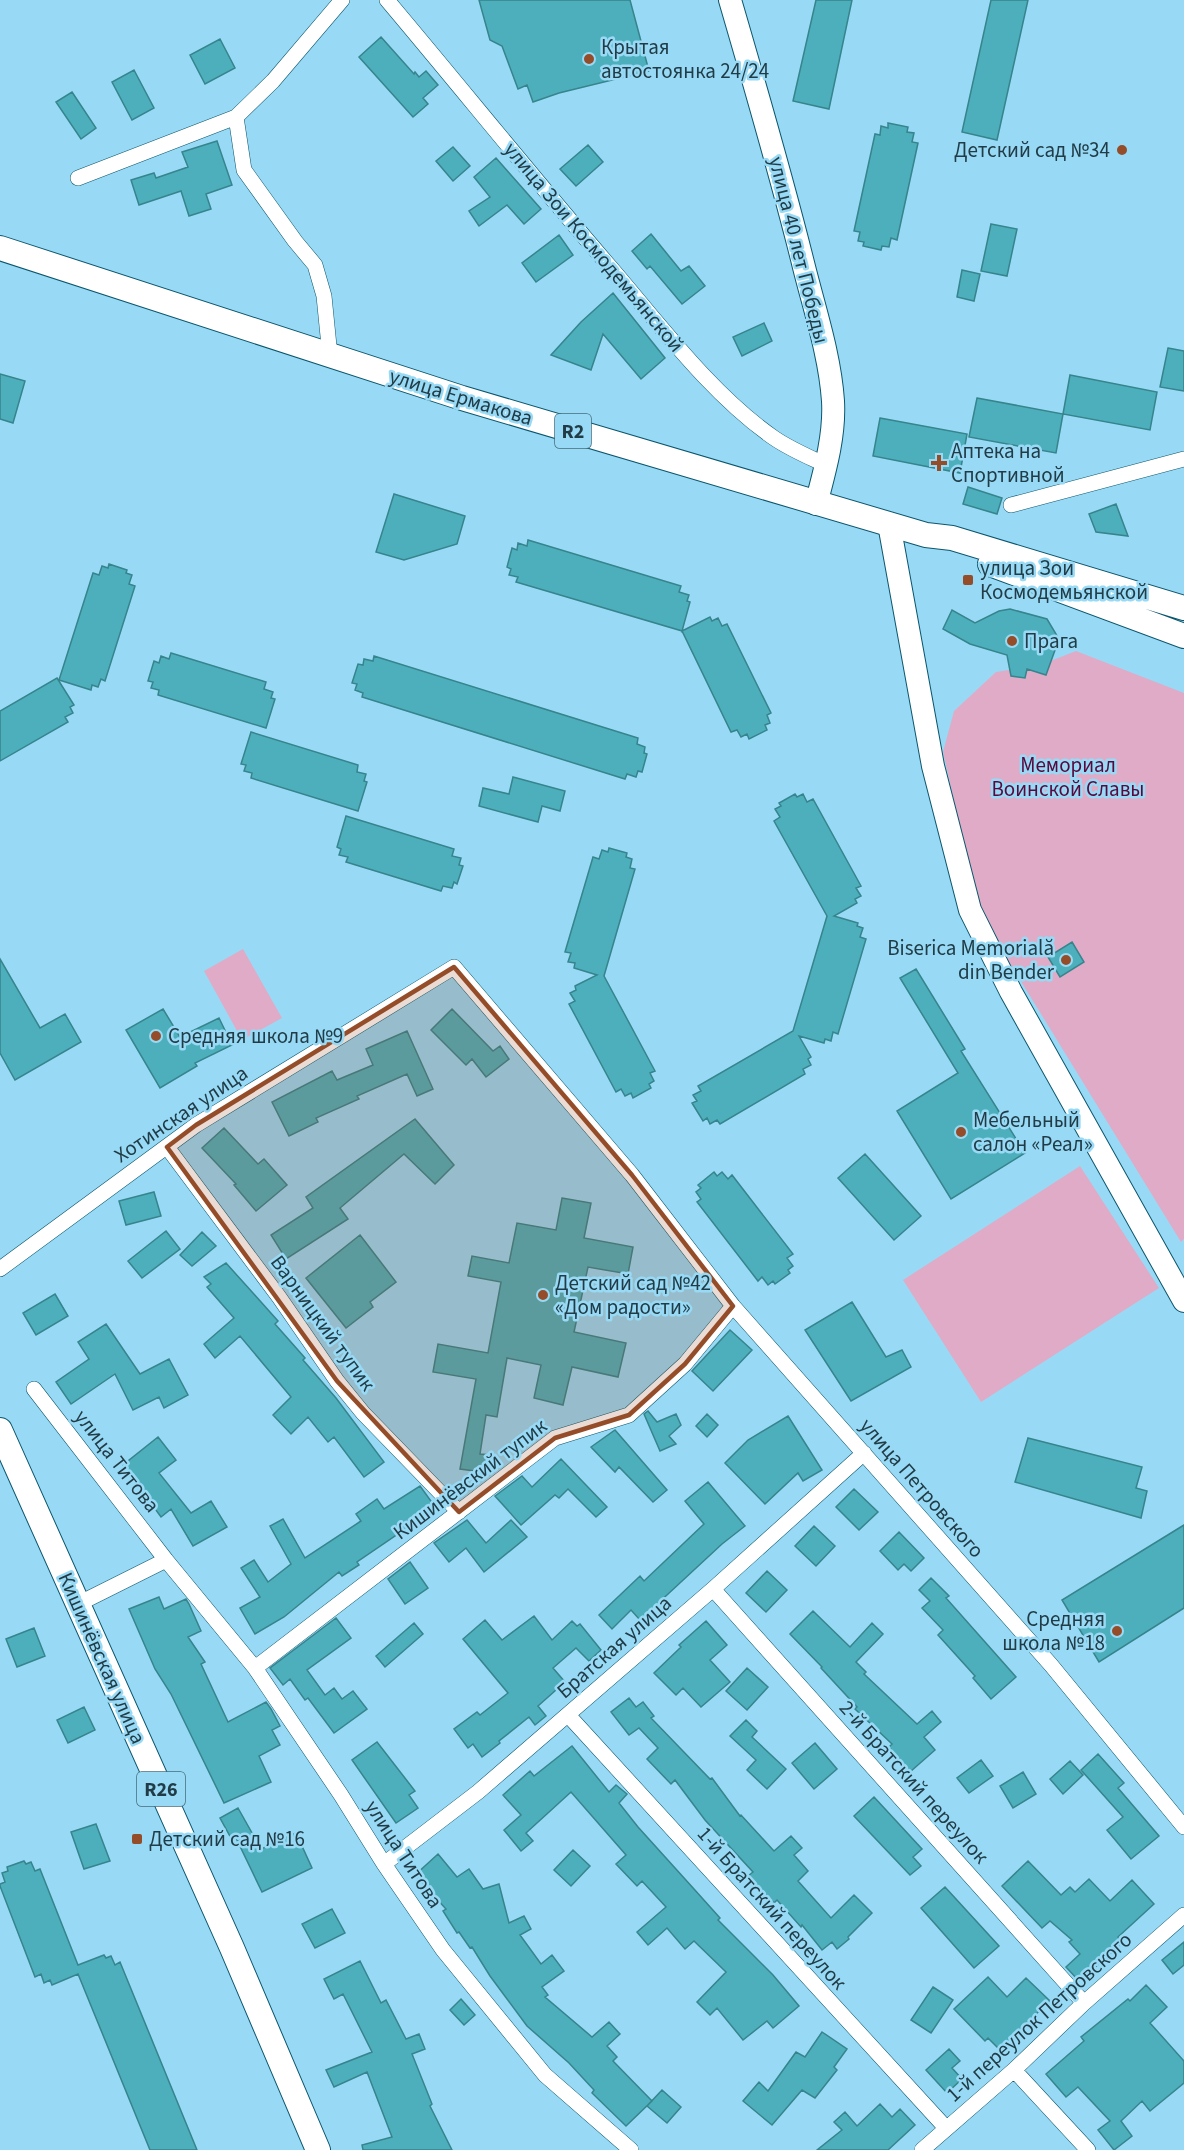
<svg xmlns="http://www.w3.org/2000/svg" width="1184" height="2150" viewBox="0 0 1184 2150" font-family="'Source Sans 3',sans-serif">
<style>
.green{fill:#e0abc7}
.building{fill:#4dafbb;stroke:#36848d;stroke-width:1.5}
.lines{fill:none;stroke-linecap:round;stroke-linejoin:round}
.street-casing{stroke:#0b566d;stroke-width:16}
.secondary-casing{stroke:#0b566d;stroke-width:24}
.primary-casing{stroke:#0b566d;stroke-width:26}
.street{stroke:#fff;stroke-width:15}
.secondary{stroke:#fff;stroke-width:22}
.primary{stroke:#fff;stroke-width:24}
.marked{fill:#944d28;fill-opacity:0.2;stroke:#944d28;stroke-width:4.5;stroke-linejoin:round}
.poi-dot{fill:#944d28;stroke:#98daf5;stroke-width:2}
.labels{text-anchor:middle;stroke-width:5;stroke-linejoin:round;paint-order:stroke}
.shield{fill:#98daf5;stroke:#456b7b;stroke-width:1.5}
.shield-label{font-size:20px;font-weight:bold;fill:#213c47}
.poi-label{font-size:21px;fill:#213c47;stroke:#98daf5;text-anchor:start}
.street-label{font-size:21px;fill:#213c47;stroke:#98daf5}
.park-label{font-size:21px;fill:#58083d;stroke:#98daf5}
</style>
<rect width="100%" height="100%" fill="#98daf5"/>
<path class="green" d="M1076 651 1184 693V1239L1181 1242 979 913 943 752 954 711 996 672 1040 665Z
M243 949 282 1018 242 1040 204 971Z
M1080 1166 1159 1288 981 1402 903 1280Z"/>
<path class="building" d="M479 0H630L649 71 559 93 533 102 527 85 518 89 502 46 490 40Z
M816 0H852L829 109 793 101Z
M991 0H1028L997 140 962 132Z
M381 37 414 74 415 72 419 77 426 71 438 85 423 98 428 104 413 117 359 57Z
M220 39 235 68 205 84 190 55Z
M134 70 154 108 132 120 112 82Z
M72 92 96 128 81 139 56 102Z
M888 123 908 127 907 132 914 133 912 142 918 143 897 240 891 238 889 247 882 246 881 250 863 246 864 242 858 241 860 232 854 231 875 134 880 135 881 126 888 128Z
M217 141 232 185 206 194 211 209 189 216 181 191 139 205 131 180 154 173 156 178 188 167 182 152Z
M588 145 603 162 576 186 560 169Z
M453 147 470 166 453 181 436 161Z
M496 158 541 209 524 224 507 205 479 226 469 211 490 197 474 177Z
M991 224 1017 229 1007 276 981 271Z
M651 234 681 271 689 266 705 286 682 304 650 266 647 269 632 251Z
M559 235 573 255 536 282 522 263Z
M962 270 980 274 974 301 957 297Z
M613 293 665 358 641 379 603 334 591 370 551 355 581 322Z
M764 323 772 341 742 356 733 337Z
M1168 348 1184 351V391L1160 387Z
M0 374 25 381 13 423 0 419Z
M1070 375 1157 392 1150 430 1063 414Z
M977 398 1063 414 1056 453 969 437Z
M880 418 967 434 960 473 873 456Z
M968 487 1002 498 997 514 963 504Z
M394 494 465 516 457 544 404 560 376 552Z
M1116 504 1128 536 1096 532 1089 514Z
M528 540 681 586 679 592 689 595 687 601 690 602 682 631 710 617 712 621 718 618 722 626 727 624 771 713 767 715 770 723 765 725 767 730 749 739 747 734 741 737 737 730 731 732 682 631 516 582 518 577 509 575 511 569 507 567 512 548 517 550 518 543 527 546Z
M109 564 127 570 126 573 132 575 129 584 135 586 105 681 101 679 98 687 92 685 91 690 59 680 93 573 99 575 102 566 108 568Z
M1010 609 1047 619 1059 639 1046 675 1027 669 1025 678 1011 676 1007 655 970 644 943 629 952 610 975 623 999 611Z
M171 653 266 682 264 689 273 692 271 698 275 699 266 728 158 695 159 690 151 688 153 682 148 681 154 661 159 663 161 656 169 659Z
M374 656 638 738 637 744 645 747 644 753 647 754 642 772 638 771 636 777 627 774 625 779 362 697 363 693 355 690 357 684 352 683 358 664 363 665 364 659 373 661Z
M57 678 74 705 70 707 73 713 65 717 68 722 0 761V711Z
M251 732 358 765 357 772 366 774 364 781 367 782 358 811 251 778 252 773 244 771 246 765 241 764Z
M513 777 565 791 560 811 542 806 538 822 479 806 483 788 509 794Z
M795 794 797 797 803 794 807 802 813 799 861 886 856 888 861 896 855 899 857 903 834 916 858 923 857 926 863 928 860 937 866 939 838 1034 833 1032 831 1041 825 1039 824 1043 799 1036 811 1057 808 1059 811 1065 803 1069 805 1074 720 1124 717 1120 710 1124 707 1118 703 1121 692 1103 697 1101 693 1095 701 1091 698 1086 793 1031 827 916 774 821 780 817 775 809 781 806 779 803Z
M346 816 454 849 452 856 461 858 459 865 463 866 457 884 454 882 452 888 443 886 441 891 346 862 348 857 339 855 341 849 337 847Z
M609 848 627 853 626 857 632 859 630 868 635 869 604 976 655 1071 650 1073 654 1081 649 1084 651 1088 633 1098 631 1093 625 1096 621 1089 616 1092 569 1004 575 1001 570 993 576 990 575 986 597 975 574 968 575 963 568 962 571 953 565 952 593 857 599 859 602 850 608 852Z
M1072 942 1084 962 1060 977 1048 957Z
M0 959 40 1028 65 1014 81 1042 15 1080 0 1053Z
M916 969 965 1049 961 1051 1025 1153 951 1199 897 1111 958 1073 900 978Z
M163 1009 180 1037 219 1018 232 1045 195 1063 197 1066 160 1088 126 1030Z
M452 1009 493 1051 500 1046 509 1059 486 1077 472 1059 466 1065 431 1030Z
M407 1031 433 1089 417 1096 407 1074 357 1096 359 1099 316 1118 318 1122 289 1136 272 1102 332 1071 337 1080 373 1065 366 1049Z
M415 1119 454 1165 435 1184 404 1154 340 1208 348 1219 286 1259 271 1235 313 1208 306 1197Z
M224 1128 258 1164 264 1159 287 1185 256 1211 234 1185 236 1184 202 1148Z
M865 1154 921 1216 894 1240 838 1178Z
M714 1172 717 1176 722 1172 728 1179 732 1175 793 1254 787 1258 793 1266 788 1270 790 1273 775 1284 773 1281 768 1285 762 1277 758 1281 697 1202 701 1199 696 1192 701 1188 698 1185Z
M154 1192 161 1216 126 1225 119 1201Z
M562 1198 591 1203 584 1238 633 1247 628 1274 588 1267 574 1332 626 1343 618 1377 572 1367 563 1405 534 1398 541 1365 507 1358 497 1417 486 1415 480 1454 492 1455 490 1473 460 1469 476 1379 433 1372 438 1344 488 1353 501 1282 468 1276 472 1256 509 1263 517 1223 556 1230Z
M166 1231 180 1249 142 1278 128 1261Z
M202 1232 216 1246 192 1266 180 1255Z
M360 1235 396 1282 370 1302 373 1307 346 1328 306 1278Z
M226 1263 278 1321 275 1324 305 1358 303 1360 336 1398 384 1462 364 1477 334 1437 328 1442 308 1417 291 1434 273 1415 291 1397 240 1336 215 1358 204 1344 234 1318 207 1287 211 1284 204 1277Z
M55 1294 68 1316 36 1335 23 1313Z
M852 1302 886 1357 902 1350 911 1367 851 1401 805 1330Z
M106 1324 140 1374 169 1359 188 1395 164 1408 159 1397 133 1410 115 1374 71 1404 56 1382 89 1359 78 1342Z
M730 1330 752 1350 713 1391 692 1371Z
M648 1411 657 1422 676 1414 681 1425 669 1436 676 1444 660 1451 644 1414Z
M707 1414 718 1425 707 1437 696 1426Z
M788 1416 822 1470 803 1481 798 1473 765 1504 725 1463 748 1440Z
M615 1430 667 1490 653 1502 619 1467 615 1472 591 1447Z
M158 1437 176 1460 159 1473 191 1513 211 1501 227 1527 193 1546 171 1509 161 1517 123 1465Z
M1028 1438 1142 1467 1136 1488 1147 1491 1141 1518 1015 1482Z
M561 1459 607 1507 596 1517 568 1489 559 1498 555 1495 521 1525 495 1496 522 1476 532 1487Z
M708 1482 745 1526 722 1544 640 1620 631 1610 612 1629 599 1615 640 1576 644 1581 704 1524 685 1501Z
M420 1486 436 1508 357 1562 359 1565 342 1576 339 1572 284 1617 255 1634 240 1608 260 1597 241 1568 254 1560 268 1582 291 1564 270 1526 283 1519 305 1558 361 1521 356 1514 377 1499 384 1509Z
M854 1489 878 1512 859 1530 836 1507Z
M467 1520 486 1543 511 1520 527 1537 484 1572 466 1548 449 1562 434 1543Z
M1184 1525V1608L1099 1662 1062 1600Z
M814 1526 835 1546 816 1566 795 1546Z
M899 1532 924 1558 911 1571 904 1564 898 1570 880 1551Z
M410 1562 428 1588 405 1604 388 1579Z
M767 1571 787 1590 766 1612 746 1593Z
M931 1578 949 1596 946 1598 1016 1677 991 1699 973 1678 975 1676 938 1635 943 1630 922 1608 930 1601 919 1590Z
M159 1597 164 1609 186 1599 189 1604 201 1631 188 1637 205 1662 201 1664 228 1722 266 1702 271 1709 280 1726 272 1730 280 1745 259 1756 271 1782 224 1803 171 1694 155 1669 129 1609Z
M813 1611 850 1647 872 1623 883 1634 856 1662 866 1672 864 1674 917 1724 932 1711 941 1722 924 1737 935 1750 910 1772 889 1747 892 1744 855 1709 857 1707 821 1668 822 1667 790 1634Z
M534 1616 552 1640 572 1621 577 1626 580 1624 601 1650 589 1661 576 1648 553 1668 565 1682 538 1706 546 1716 535 1725 529 1717 499 1741 500 1743 482 1757 473 1744 468 1748 454 1729 477 1712 480 1715 508 1693 463 1639 485 1620 502 1640Z
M336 1618 351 1638 307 1670 325 1695 334 1688 342 1699 353 1691 367 1709 334 1733 308 1698 305 1700 290 1679 283 1685 270 1668Z
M706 1621 727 1645 710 1660 730 1682 701 1707 683 1688 676 1695 654 1673 681 1647 679 1645Z
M414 1623 423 1634 385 1667 376 1656Z
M34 1628 45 1656 17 1667 6 1639Z
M747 1668 768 1687 747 1710 726 1691Z
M629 1698 636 1707 643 1702 654 1716 651 1718 710 1779 712 1778 740 1816 741 1815 774 1851 791 1836 802 1848 794 1855 808 1871 798 1881 831 1918 854 1895 872 1913 848 1937 849 1939 837 1949 832 1942 822 1950 802 1925 801 1927 777 1900 774 1903 748 1876 753 1872 705 1820 675 1780 671 1784 647 1759 658 1748 639 1728 629 1735 611 1712Z
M84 1707 95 1730 68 1743 57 1720Z
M746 1720 757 1731 752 1737 786 1769 767 1789 747 1770 756 1760 730 1736Z
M377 1742 415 1791 409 1795 418 1808 396 1823 352 1760Z
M815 1743 837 1769 814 1789 792 1763Z
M572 1746 609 1792 616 1785 627 1794 619 1803 638 1827 694 1889 720 1918 718 1920 773 1975 799 2006 773 2028 767 2021 743 2040 717 2008 710 2015 697 2002 726 1972 694 1941 685 1949 667 1928 648 1945 637 1932 666 1907 642 1881 637 1886 616 1864 626 1855 571 1792 526 1833 533 1841 521 1851 504 1830 521 1815 503 1795 530 1771 534 1776Z
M1098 1754 1124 1783 1118 1788 1159 1836 1131 1859 1107 1830 1123 1817 1081 1770Z
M981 1760 993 1776 969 1793 957 1778Z
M1070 1761 1083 1775 1063 1794 1050 1779Z
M1023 1772 1036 1794 1013 1808 1000 1786Z
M874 1797 922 1849 913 1857 921 1866 910 1875 854 1816Z
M238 1808 261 1849 296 1833 312 1868 262 1892 235 1836 231 1838 220 1818Z
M96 1824 110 1861 84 1869 71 1832Z
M573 1850 590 1866 571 1886 554 1870Z
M438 1854 457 1877 469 1869 483 1889 499 1884 509 1923 524 1916 531 1929 520 1935 541 1964 552 1955 564 1971 542 1987 548 1995 545 1997 592 2037 609 2022 620 2034 607 2046 617 2057 613 2061 652 2101 626 2126 592 2093 594 2090 569 2063 527 2026 490 1976 472 1947 470 1948 459 1932 457 1933 443 1911 446 1909 415 1875Z
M24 1861 26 1864 31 1862 35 1871 40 1869 78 1965 104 1955 106 1958 111 1956 115 1965 120 1962 197 2150H150L78 1974 52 1985 50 1980 44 1983 41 1974 35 1977 0 1886V1884L5 1882 2 1873 8 1871 7 1867Z
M1028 1861 1061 1895 1070 1887 1075 1892 1089 1879 1110 1901 1132 1880 1154 1904 1118 1937 1123 1943 1079 1981 1066 1967 1080 1954 1069 1942 1072 1940 1050 1921 1042 1928 1002 1886Z
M945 1887 999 1946 974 1968 921 1908Z
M332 1909 345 1933 315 1948 302 1924Z
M1184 1942V1965L1173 1974 1162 1960Z
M360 1961 381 2003 386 2000 406 2039 419 2034 425 2049 412 2054 432 2104 430 2106 452 2150H363L362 2145 392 2137 367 2072 334 2087 326 2070 372 2052 343 1994 334 1999 324 1979Z
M988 1977 1007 1997 1026 1978 1050 2001 999 2049 988 2038 985 2041 954 2009Z
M1146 1985 1167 2007 1150 2023 1184 2061V2083L1150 2111 1142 2101 1121 2121 1132 2136 1114 2150 1098 2130 1110 2121 1078 2087 1066 2097 1046 2074 1084 2041 1081 2037 1128 1999 1130 2001Z
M933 1987 953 2000 931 2033 911 2020Z
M461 1999 475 2015 464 2025 450 2010Z
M822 2032 847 2049 834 2067 837 2070 815 2098 802 2090 772 2125 743 2101 759 2082 768 2091 796 2052 805 2057Z
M949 2049 960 2061 952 2068 962 2079 947 2093 926 2070Z
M662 2090 681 2107 667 2123 647 2106Z
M880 2104 892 2117 900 2109 915 2125 888 2150H817L842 2130 834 2122 845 2112 857 2126Z"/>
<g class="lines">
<g class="street-casing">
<path id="street" d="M387 0C462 89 535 180 611 268 660 325 712 395 774 438 790 449 809 457 826 465
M236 117 244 170 295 241 315 265 324 296 330 356
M78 178 236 117 273 81 342 0
M1011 505 1184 459
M167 1147 279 1297 337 1381 363 1413 459 1512
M0 1269 196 1125 454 967 632 1175 733 1306 1051 1665 1184 1827
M34 1389 166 1560 255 1668 341 1795 384 1864 443 1950 545 2075 631 2150
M713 1589 1084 2003
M78 1604 166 1560
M255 1668 555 1438 629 1415 685 1364 733 1306
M568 1715 946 2128
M384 1864 478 1792 713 1589 864 1453
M1014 2070 1088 2150
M922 2150 1014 2070 1084 2003 1184 1915"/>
</g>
<g class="secondary-casing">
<path id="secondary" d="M730 0C756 89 782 178 804 267 815 311 830 356 833 401 835 435 825 470 816 504
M889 524 933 766 970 910 1011 992 1184 1301"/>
</g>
<g class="primary-casing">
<path id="primary" d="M0 248 462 398 926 535 952 538 1184 608
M990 564 1184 636
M0 1430 232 1948 318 2150"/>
</g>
<use href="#street" class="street"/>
<use href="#secondary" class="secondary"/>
<use href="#primary" class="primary"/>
</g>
<path class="marked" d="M454 967 632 1175 733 1306 685 1364 629 1415 555 1438 459 1512 337 1381 167 1147 196 1125Z"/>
<g class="poi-dot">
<circle cx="589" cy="59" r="6"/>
<circle cx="1122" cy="150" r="6"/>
<path d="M936 454h6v6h6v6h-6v6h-6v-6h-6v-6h6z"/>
<rect x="962" y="574" width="12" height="12" rx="3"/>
<circle cx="1012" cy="641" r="6"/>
<circle cx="1066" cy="960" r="6"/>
<circle cx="156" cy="1036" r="6"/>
<circle cx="961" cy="1132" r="6"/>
<circle cx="543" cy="1295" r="6"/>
<circle cx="1117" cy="1631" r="6"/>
<rect x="131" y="1833" width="12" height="12" rx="3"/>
</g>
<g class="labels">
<g class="shield">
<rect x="555" y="414" width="36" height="34" rx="4.5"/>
<rect x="137" y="1772" width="48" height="34" rx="4.5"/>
</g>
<g class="shield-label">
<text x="573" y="438">R2</text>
<text x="161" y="1796">R26</text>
</g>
<g class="poi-label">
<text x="601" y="54">Крытая<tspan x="601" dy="24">автостоянка 24/24</tspan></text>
<text x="1110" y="157" text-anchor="end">Детский сад №34</text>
<text x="951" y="458">Аптека на<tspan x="951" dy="24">Спортивной</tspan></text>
<text x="980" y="575">улица Зои<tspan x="980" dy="24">Космодемьянской</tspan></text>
<text x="1024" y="648">Прага</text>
<text x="1054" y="955" text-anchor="end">Biserica Memorială<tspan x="1054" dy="24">din Bender</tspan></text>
<text x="168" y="1043">Средняя школа №9</text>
<text x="973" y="1127">Мебельный<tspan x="973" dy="24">салон «Реал»</tspan></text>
<text x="555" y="1290">Детский сад №42<tspan x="555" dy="24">«Дом радости»</tspan></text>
<text x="1105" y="1626" text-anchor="end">Средняя<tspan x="1105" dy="24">школа №18</tspan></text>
<text x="149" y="1846">Детский сад №16</text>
</g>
<g class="street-label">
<text transform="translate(594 247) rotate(50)" y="7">улица Зои Космодемьянской</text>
<text transform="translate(799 250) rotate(76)" y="7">улица 40 лет Победы</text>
<text transform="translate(461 397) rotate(17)" y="7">улица Ермакова</text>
<text transform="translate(181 1114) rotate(-34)" y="7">Хотинская улица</text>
<text transform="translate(323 1323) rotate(54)" y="7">Варницкий тупик</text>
<text transform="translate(117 1461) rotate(52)" y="7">улица Титова</text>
<text transform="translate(470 1479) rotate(-37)" y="7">Кишинёвский тупик</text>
<text transform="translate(922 1488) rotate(49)" y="7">улица Петровского</text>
<text transform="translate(614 1647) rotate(-41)" y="7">Братская улица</text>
<text transform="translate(102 1658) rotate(66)" y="7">Кишинёвская улица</text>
<text transform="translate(914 1782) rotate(48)" y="7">2-й Братский переулок</text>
<text transform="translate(404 1854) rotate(57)" y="7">улица Титова</text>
<text transform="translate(772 1908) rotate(48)" y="7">1-й Братский переулок</text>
<text transform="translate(1039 2017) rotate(-42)" y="7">1-й переулок Петровского</text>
</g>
<g class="park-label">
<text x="1068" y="772">Мемориал<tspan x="1068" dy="24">Воинской Славы</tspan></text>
</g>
</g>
</svg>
